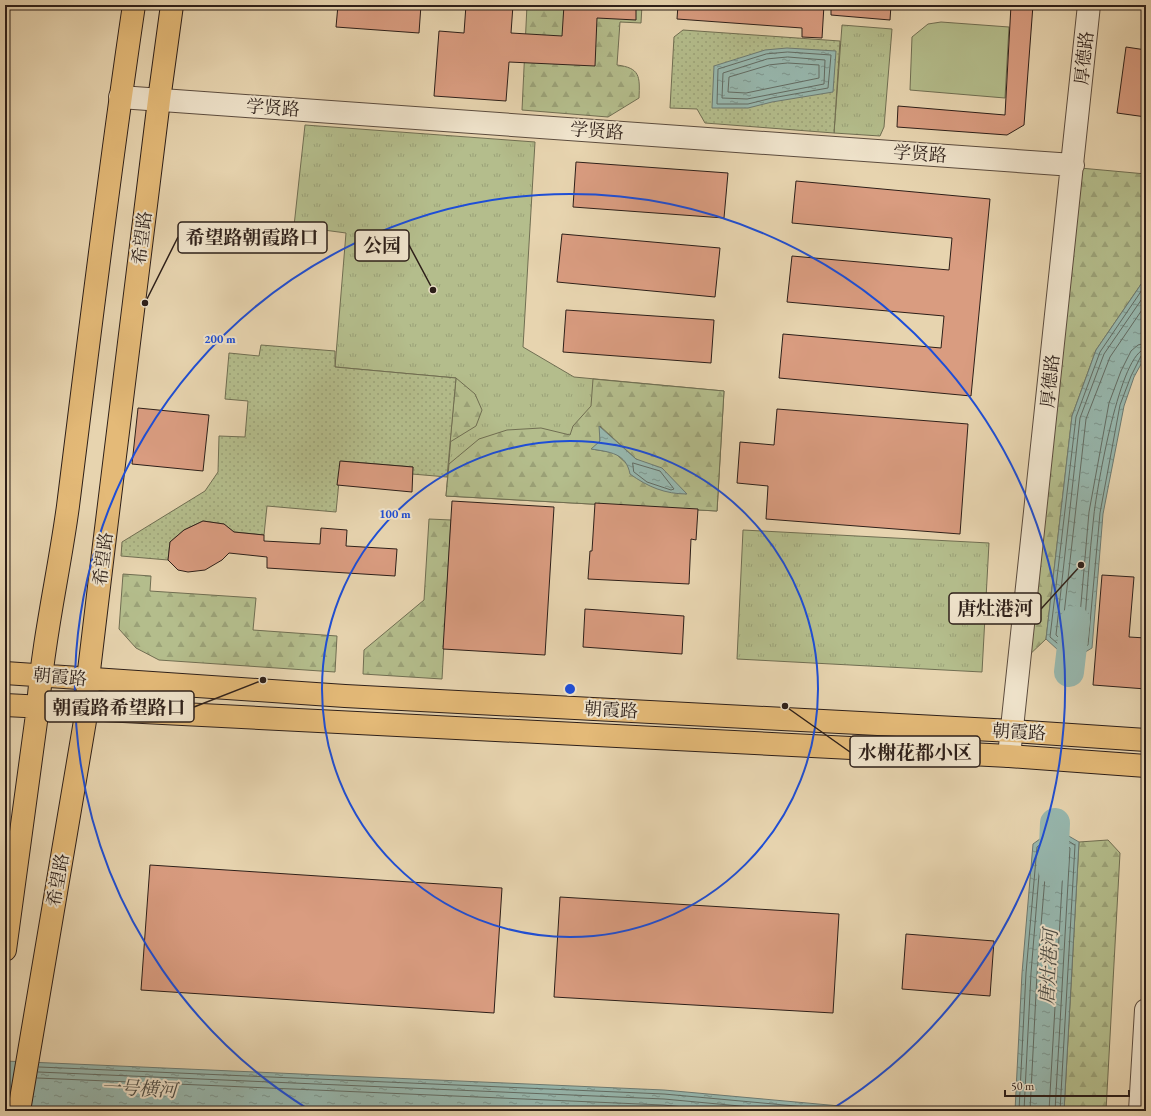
<svg xmlns="http://www.w3.org/2000/svg" width="1151" height="1116" viewBox="0 0 1151 1116" font-family="'EB Garamond','Noto Serif SC',serif">
<style>
.grass{fill:url(#grass-tufts);stroke:#706e52}
.forest{fill:url(#forest-firs);stroke:#706e52;fill-rule:evenodd}
.park{fill:url(#park-dots);stroke:#706e52}
.garden{fill:#b4bd8c;stroke:#706e52}
.water{fill:url(#water-ripples);stroke:#6d7b73}
.lines{fill:none;stroke-linecap:round;stroke-linejoin:round}
.shore{stroke:#626c64;stroke-width:1}
.river{stroke:#97b8af;stroke-width:30}
.building{fill:#d99c80;stroke:#2d1f19}
.minor-casing{stroke:#5c4c3e;stroke-width:24}
.major-casing{stroke:#2d1f19;stroke-width:24}
.minor{stroke:#efe3cb;stroke-width:22}
.major{stroke:#e4ba78;stroke-width:22}
.ring{fill:none;stroke:#1d4ed8;stroke-width:2}
.labels{text-anchor:middle;stroke-width:4;stroke-linejoin:round;paint-order:stroke}
.street-label{font-size:18px;fill:#2d1f19;stroke:#efe3cb}
.water-label{font-size:19px;font-style:italic;fill:#4d4d46;stroke:#efe3cb}
.centre{fill:#1d4ed8;stroke:#efe3cb;stroke-width:2}
.ring-label{font-size:12px;text-anchor:middle;font-weight:bold;fill:#1d4ed8;stroke:#efe3cb;stroke-width:4;stroke-linejoin:round;paint-order:stroke}
.leader{fill:none;stroke:#2d1f19;stroke-width:1.5}
.callout-dot{fill:#2d1f19;stroke:#efe3cb;stroke-width:1.5}
.callout{fill:#efe3cb;stroke:#2d1f19;stroke-width:1.5}
.callout-label{font-size:19px;text-anchor:middle;font-weight:bold;fill:#2d1f19}
</style>
<defs>
<pattern id="grass-tufts" width="24" height="20" patternUnits="userSpaceOnUse"><rect width="24" height="20" fill="#b4bd8c"/><path d="M3 7l-1-3M5 7V3M7 7l1-3M15 17l-1-3M17 17v-4M19 17l1-3" fill="none" stroke="#9ba278"/></pattern>
<pattern id="forest-firs" width="22" height="20" patternUnits="userSpaceOnUse"><rect width="22" height="20" fill="#b4bd8c"/><path d="M5 1l3.5 6h-7zM16 11l3.5 6h-7z" fill="#9ba278"/></pattern>
<pattern id="park-dots" width="8" height="8" patternUnits="userSpaceOnUse"><rect width="8" height="8" fill="#b4bd8c"/><path d="M2 2h.1M6 6h.1" fill="none" stroke="#9ba278" stroke-width="1.8" stroke-linecap="round"/></pattern>
<pattern id="water-ripples" width="26" height="14" patternUnits="userSpaceOnUse"><rect width="26" height="14" fill="#97b8af"/><path d="M2 4q2-2 4 0t4 0M15 11q2-2 4 0t4 0" fill="none" stroke="#7c958e"/></pattern>
</defs>
<rect width="100%" height="100%" fill="#e7d4af"/>
<filter id="stains"><feTurbulence type="fractalNoise" baseFrequency=".005" numOctaves="4"/><feColorMatrix values="0 0 0 0 .2 0 0 0 0 .09 0 0 0 0 .02 0 0 0 .5 -.17"/></filter>
<radialGradient id="worn" r=".72"><stop offset=".6" stop-color="#630" stop-opacity="0"/><stop offset="1" stop-color="#630" stop-opacity=".3"/></radialGradient>
<path class="grass" d="M842 25 892 29 884 127 880 136 834 133Z
M305 125 535 142 523 347 574 377 724 391 717 511 446 496 456 378 335 367 346 233 294 226Z
M743 530 989 543 982 672 737 659Z"/>
<path class="forest" d="M527 5H642L641 23 620 22 617 65C640 68 640 76 639 98L608 117 522 110Z
M1080 168 1146 174V277L1096 350 1072 416 1046 639 1025 659Z
M456 378 475 394 482 410 476 426 450 442Z
M593 379 724 391 717 511 446 496 449 464 479 439 507 430 541 428 570 435 573 426 591 406ZM600 426 636 459 677 485 686 494 628 465 615 453 592 449 600 441Z
M429 519 451 520 442 679 363 674 364 650 424 600Z
M123 574 151 576 150 591 256 598 253 630 337 636 335 672 159 660 136 648 119 629Z
M1108 840 1120 853 1106 1111H1064L1079 842Z"/>
<path class="park" d="M683 30 840 41 834 133 705 123 697 109 670 108 674 37Z
M261 345 335 351V367L456 378 447 477 412 474 413 467 341 461 336 512 267 506 264 535 234 532 224 524 203 521 184 530 170 542 168 560 121 556 122 542 205 491 218 472 219 436 245 437 248 401 225 399 229 353 259 356Z"/>
<path class="garden" d="M941 22 1009 27 1005 98 910 90 912 37 928 24Z"/>
<path class="water" d="M787 48 836 51 833 92 772 102 748 108H712L714 66 765 50Z
M1146 277V355L1134 377 1124 406 1103 514 1092 648 1070 661 1046 639 1072 416 1096 350Z
M599 426 636 459 662 468 687 494C665 494 648 487 630 474 626 453 610 452 591 449L600 441Z
M1055 828 1079 842 1064 1111H1015L1022 973 1033 844Z
M5 1061 664 1090 895 1111H5Z"/>
<g class="lines">
<path class="shore" d="M788 52 831 55 828 88 772 98 748 104H717L718 69 766 54Z
M788 57 825 60 824 84 747 99 722 98 723 73 767 59Z
M788 63 819 65V78L746 93 728 92 729 77 769 65Z
M1146 284 1100 352 1076 417 1050 637 1071 655 1088 645 1100 513 1120 405 1131 376 1141 356 1146 354
M1146 293 1104 354 1080 418 1056 635 1071 649 1083 642C1087 599 1089 556 1094 514 1097 489 1120 350 1146 349
M1146 304 1110 357 1086 419 1062 632 1072 642 1078 638 1089 512 1109 403 1121 371 1131 351 1138 345 1146 343
M633 463 660 471 674 489 671 490 647 482 634 472Z
M39 1067 664 1094 850 1111
M38 1072 664 1099 794 1111
M37 1078 663 1105 727 1111
M1019 1111 1026 973 1037 847 1055 833 1075 845 1060 1111
M1024 1111 1031 973 1041 850 1056 839 1070 848 1055 1111
M1030 1111 1037 974 1047 853 1056 846 1064 851 1049 1111"/>
<path class="river" d="M1069 672 1075 621
M1053 869 1055 823"/>
</g>
<path class="building" d="M338 5H421L419 33 336 27Z
M466 5H513L511 33 562 36 564 5H636V20L597 18 595 66 509 62 506 101 434 96 439 31 464 33Z
M678 5H824L822 38 802 37V28L677 19Z
M831 5H891L890 20 831 15Z
M1011 5H1033L1024 125 1007 135 897 127 898 106 1005 115Z
M1126 47 1146 50V117L1117 113Z
M576 162 728 173 724 218 573 207Z
M796 181 990 199 971 396 779 378 783 334 941 348 944 316 787 302 792 256 949 270 952 238 792 223Z
M562 234 720 248 715 297 557 282Z
M566 310 714 320 711 363 563 352Z
M138 408 209 415 203 471 132 464Z
M777 409 968 424 960 534 766 519 768 486 737 483 740 442 774 445Z
M340 461 413 467 412 492 337 485Z
M452 501 554 507 545 655 443 649Z
M595 503 698 509 696 540 691 539 689 584 588 579 590 551H592Z
M203 521 224 524 234 532 264 535V541L320 544 321 528 347 530 346 546 397 549 395 576 267 568V557L229 553 222 560 205 570 188 572 178 570 168 560 170 542 184 530Z
M1102 575 1134 577 1129 637 1146 638V689L1093 685Z
M585 609 684 616 682 654 583 647Z
M150 865 502 888 494 1013 141 990Z
M560 897 839 914 833 1013 554 997Z
M906 934 994 941 990 996 902 989Z"/>
<g class="lines">
<g class="minor-casing">
<path id="minor" d="M120 97 1073 165
M1009 756 1089 5
M1140 1111 1146 1010"/>
</g>
<g class="major-casing">
<path id="major" d="M5 673 345 696 1012 731 1146 740
M5 705 1009 756 1146 766
M5 950 38 707C43 639 59 573 68 506 89 339 109 172 134 5
M19 1111 87 709 88 679 104 545 159 100 172 5"/>
</g>
<use href="#minor" class="minor"/>
<use href="#major" class="major"/>
</g>
<g class="ring">
<circle cx="570" cy="689" r="248"/>
<path d="M308 1109A495 495 0 1 1 832 1109"/>
</g>
<g class="labels">
<g class="street-label">
<text transform="translate(1084 58) rotate(-84)" y="6">厚德路</text>
<text transform="translate(273 108) rotate(4)" y="6">学贤路</text>
<text transform="translate(597 131) rotate(4)" y="6">学贤路</text>
<text transform="translate(920 154) rotate(4)" y="6">学贤路</text>
<text transform="translate(142 238) rotate(-83)" y="6">希望路</text>
<text transform="translate(1050 381) rotate(-84)" y="6">厚德路</text>
<text transform="translate(103 559) rotate(-83)" y="6">希望路</text>
<text transform="translate(60 677) rotate(5)" y="6">朝霞路</text>
<text transform="translate(611 710) rotate(3)" y="6">朝霞路</text>
<text transform="translate(1019 732) rotate(3)" y="6">朝霞路</text>
<text transform="translate(58 880) rotate(-80)" y="6">希望路</text>
</g>
<g class="water-label">
<text transform="translate(1048 967) rotate(-87)" y="7">唐灶港河</text>
<text transform="translate(139 1088) rotate(3)" y="7">一号横河</text>
</g>
</g>
<circle cx="570" cy="689" r="6" class="centre"/>
<g class="ring-label">
<text x="220" y="343">200 m</text>
<text x="395" y="518">100 m</text>
</g>
<path class="leader" d="M145 303L178 237M433 290L409 245M1081 565L1041 609M263 680L194 707M785 706L850 752"/>
<g class="callout-dot">
<circle cx="145" cy="303" r="4"/>
<circle cx="433" cy="290" r="4"/>
<circle cx="1081" cy="565" r="4"/>
<circle cx="263" cy="680" r="4"/>
<circle cx="785" cy="706" r="4"/>
</g>
<g class="callout">
<rect x="178" y="222" width="149" height="31" rx="4"/>
<rect x="355" y="230" width="54" height="31" rx="4"/>
<rect x="949" y="593" width="92" height="31" rx="4"/>
<rect x="45" y="691" width="149" height="31" rx="4"/>
<rect x="850" y="736" width="130" height="31" rx="4"/>
</g>
<g class="callout-label">
<text x="252" y="244">希望路朝霞路口</text>
<text x="382" y="252">公园</text>
<text x="995" y="615">唐灶港河</text>
<text x="119" y="714">朝霞路希望路口</text>
<text x="915" y="759">水榭花都小区</text>
</g>
<rect width="1151" height="1116" fill="none" stroke="#e7d4af" stroke-width="20"/>
<rect x="6" y="6" width="1139" height="1104" fill="none" stroke="#2d1f19" stroke-width="2"/>
<rect x="10" y="10" width="1131" height="1096" fill="none" stroke="#2d1f19"/>
<path d="M1005 1090v6h124v-6" fill="none" stroke="#2d1f19" stroke-width="2"/>
<text x="1011" y="1090" font-size="12" fill="#2d1f19" stroke="#efe3cb" stroke-width="3" paint-order="stroke">50 m</text>
<rect width="100%" height="100%" filter="url(#stains)"/>
<rect width="100%" height="100%" fill="url(#worn)"/>
</svg>
